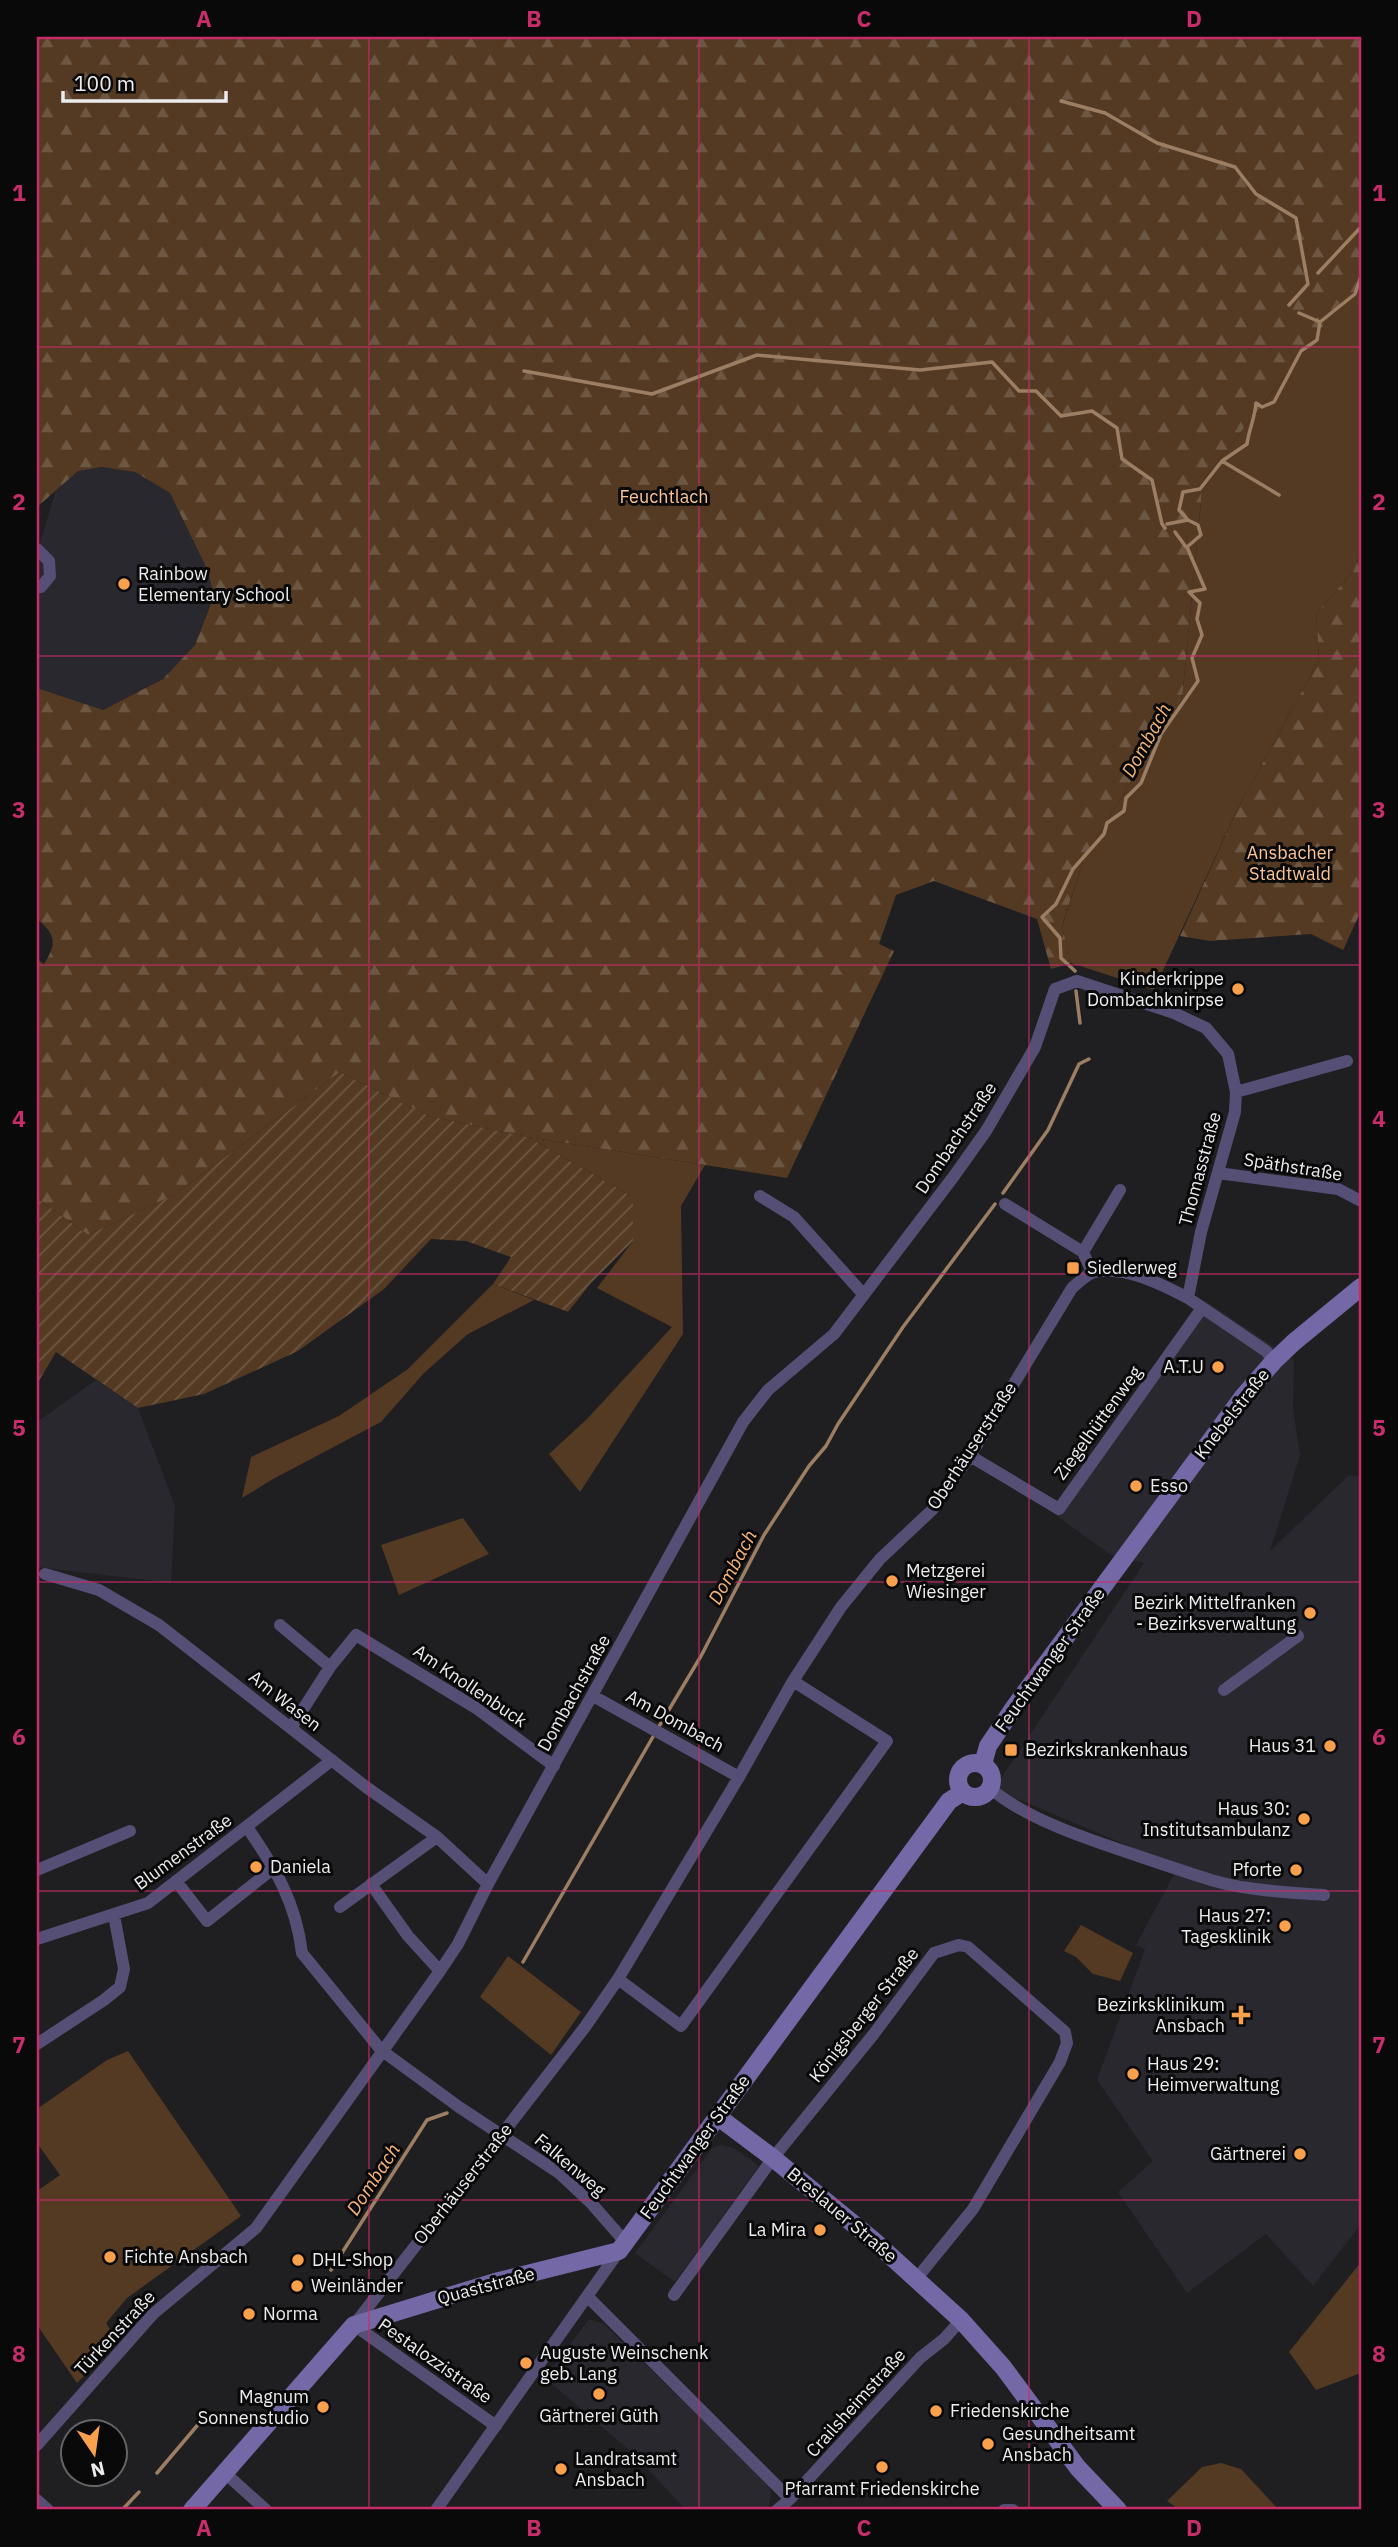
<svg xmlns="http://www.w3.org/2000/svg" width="1398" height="2547" viewBox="0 0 1398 2547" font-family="'IBM Plex Sans',sans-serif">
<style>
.built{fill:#29282f}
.green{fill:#543a23}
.forest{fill:url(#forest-firs)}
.garden{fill:url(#garden-furrows)}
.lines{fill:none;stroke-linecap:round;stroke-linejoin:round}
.stream{stroke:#9c7e63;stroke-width:3.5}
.street{stroke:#554f75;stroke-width:12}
.secondary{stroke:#7469a6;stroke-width:18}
.grid{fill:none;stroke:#c62d6a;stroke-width:2;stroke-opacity:0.55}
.poi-dot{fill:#f8a04b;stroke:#09090a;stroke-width:2.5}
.labels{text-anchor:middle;stroke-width:6;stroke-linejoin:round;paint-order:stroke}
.park-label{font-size:18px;fill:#fac496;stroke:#09090a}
.poi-label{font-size:18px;fill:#ecebed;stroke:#09090a;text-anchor:start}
.street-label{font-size:18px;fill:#ecebed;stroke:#09090a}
.water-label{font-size:19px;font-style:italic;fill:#f7b57a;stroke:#09090a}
.neatline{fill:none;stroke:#c62d6a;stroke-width:2.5}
.grid-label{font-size:23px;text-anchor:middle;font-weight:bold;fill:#c62d6a}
</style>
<defs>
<pattern id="forest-firs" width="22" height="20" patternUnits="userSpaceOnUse" patternTransform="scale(1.75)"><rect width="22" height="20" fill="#543a23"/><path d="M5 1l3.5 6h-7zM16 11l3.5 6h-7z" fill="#6d5743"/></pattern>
<pattern id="garden-furrows" width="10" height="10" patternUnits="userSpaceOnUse" patternTransform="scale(1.75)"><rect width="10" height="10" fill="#543a23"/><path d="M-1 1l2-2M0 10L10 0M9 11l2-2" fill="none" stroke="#6d5743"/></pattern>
</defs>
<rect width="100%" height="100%" fill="#1f1e21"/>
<path class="built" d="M102 467 135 472 170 493 208 571 214 596 195 645 164 678 103 710 37 688V553L56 490 78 471Z
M1204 1300 1294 1360 1293 1408 1300 1455 1270 1551 1349 1475 1361 1477V2224L1313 2286 1266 2234 1187 2293 1118 2192 1153 2161 1097 2080 1145 1949 1136 1945 1178 1867 994 1789 1144 1563 1111 1555 1050 1511Z
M96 1380 138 1408 175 1506 171 1583 37 1567V1422Z
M722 2145 734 2148 759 2166 675 2282 635 2253 713 2147Z
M589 2319 604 2324 768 2484 771 2492 769 2506 764 2510H686L636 2456 545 2378Z"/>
<path class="green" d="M1361 286V552L1353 572 1316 613 1319 660 1237 810 1154 990 1071 963 1062 927 1084 858 1182 700 1203 480 1333 315Z
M528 1137 705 1165 681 1206 683 1334 580 1492 549 1454 587 1419 672 1327 597 1288 633 1241V1197Z
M493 1284 534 1300 468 1334 424 1373 381 1422 273 1479 242 1498 251 1457 339 1416 408 1369Z
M463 1518 489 1554 399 1595 381 1545Z
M1081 1925 1133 1953 1120 1981 1093 1974 1076 1957 1064 1951Z
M508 1956 581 2012 551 2055 480 1997Z
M128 2051 241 2216 127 2298 106 2323 118 2342 77 2383 37 2325V2191L60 2175 37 2143V2109L107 2060Z
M1361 2262V2373L1316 2390 1289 2352Z
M1221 2463 1241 2469 1279 2510H1180L1167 2501 1202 2467Z"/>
<path class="forest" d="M37 37H1361V286L1333 315 1203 480 1182 700 1084 858 1062 926 1071 963 1051 969 1037 919 934 881 896 895 879 944 894 951 787 1178 528 1137 429 1116 340 1072 174 1195 88 1235 37 1198V959L44 964C57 943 56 935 37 919V688L103 710 163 679 195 645 214 596 208 571 170 493 135 472 102 467 78 471 37 507Z
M1361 552V911L1343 950 1311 934 1210 941 1180 936 1237 810 1319 660 1316 613 1353 572Z"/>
<path class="garden" d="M340 1072 429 1116 528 1137 633 1197V1241L591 1283 568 1312 493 1284 511 1257 466 1241 431 1239 384 1289 298 1351 204 1394 138 1408 56 1352 37 1384V1198L88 1235 174 1195Z"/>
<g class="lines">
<path class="stream" d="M1061 101 1105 113 1157 143 1235 167 1256 194 1296 218 1308 284 1289 305
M1318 273 1361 227
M1299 313 1320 322
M524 371 652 394 757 355 920 370 992 362 1019 391H1036L1061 416 1092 411 1117 428 1122 459 1152 480 1162 524 1165 528
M1222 461 1279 495
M1167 524 1188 520
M1175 532 1186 547
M1075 971 1061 958 1060 938 1042 917 1056 904 1073 869 1104 834 1107 823 1124 811 1126 798 1141 783 1161 734 1198 681 1192 658 1202 635 1197 619 1200 603 1189 592 1205 589 1187 547 1201 535 1198 525 1188 520 1179 510 1183 492 1200 489 1222 461 1247 444C1249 429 1255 418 1256 403L1262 407 1274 402 1301 351 1317 340 1320 322 1355 294 1361 276
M1076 991 1080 1023
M1003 1193 1048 1130 1079 1064 1089 1059
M658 1728 701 1656 764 1535 809 1466 826 1446 838 1424 903 1327 995 1204
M523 1962 654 1735
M331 2270 427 2120 447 2113
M157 2473 207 2414
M122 2510 139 2492"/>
<path class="street" d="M37 549 49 561 50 576 41 587 37 588
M1236 1092 1347 1061
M1218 1173 1338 1189 1361 1201
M760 1196 794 1217 864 1295
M1005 1204 1083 1252
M1092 1272 1083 1252 1120 1190
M970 1456 1059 1509 1202 1308
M45 1574 99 1590 159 1625 366 1787 437 1837 488 1884
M280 1625 330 1667
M1224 1690 1298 1636
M593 1696 739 1777
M291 1728 330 1667 356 1635 476 1708 554 1766
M990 1788C1030 1823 1106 1845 1156 1862 1187 1872 1217 1884 1249 1888 1274 1892 1299 1893 1324 1895
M247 1827C275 1868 296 1902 302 1953L381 2050 459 2107 559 2173 592 2204 626 2243
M37 1870 130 1831
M176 1881 207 1921 275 1867
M371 1884 408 1936 440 1971
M340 1907 437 1837
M37 1939 148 1903 332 1760
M618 1979 681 2026 887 1741 793 1681
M37 2044 104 2000 120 1987 124 1969 114 1915
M674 2295 773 2158 873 2035 934 1953 959 1945 968 1947 1065 2032 1067 2043 1060 2062 973 2209 917 2278
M587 2296 790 2499
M496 2426 354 2325 585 2027 618 1979 739 1777 793 1681 841 1607 880 1559 932 1510 970 1456 1072 1288C1078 1283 1087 1274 1094 1272 1127 1266 1161 1284 1188 1298
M37 2445 153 2314 256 2228 440 1971 458 1944 488 1884 743 1422 768 1390 834 1334 954 1176 986 1131 1035 1047 1055 989 1077 981 1174 1013 1206 1028 1228 1054 1236 1092 1235 1112 1201 1232 1188 1298 1266 1351 1274 1361
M225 2473 266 2510
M37 2500 48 2510
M436 2510 619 2251
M777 2510 790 2499 920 2358 944 2339 961 2320
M1004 2510H1013"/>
<path class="secondary" d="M958 1780a17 17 0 1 1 34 0a17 17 0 1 1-34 0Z
M983 1764 988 1746 1015 1706 1242 1398 1274 1361 1294 1342 1361 1287
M717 2116 773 2158 873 2240 961 2320 1003 2367 1078 2468 1118 2510
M192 2510 354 2325 495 2282 619 2251 949 1801 963 1792"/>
</g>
<path class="grid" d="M369 37V2510M699 37V2510M1029 37V2510M37 347H1361M37 656H1361M37 965H1361M37 1274H1361M37 1582H1361M37 1891H1361M37 2200H1361"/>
<g class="poi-dot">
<circle cx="124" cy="584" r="7"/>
<circle cx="1238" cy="989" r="7"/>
<rect x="1066" y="1261" width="14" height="14" rx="3.5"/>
<circle cx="1218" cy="1367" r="7"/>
<circle cx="1136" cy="1486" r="7"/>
<circle cx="892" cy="1581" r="7"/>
<circle cx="1310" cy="1613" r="7"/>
<circle cx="1330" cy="1746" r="7"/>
<rect x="1004" y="1743" width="14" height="14" rx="3.5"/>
<circle cx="1304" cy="1819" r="7"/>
<circle cx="256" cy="1867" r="7"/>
<circle cx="1296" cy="1870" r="7"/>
<circle cx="1285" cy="1926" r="7"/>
<path d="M1237.5 2004.5h7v7h7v7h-7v7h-7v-7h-7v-7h7z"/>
<circle cx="1133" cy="2074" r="7"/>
<circle cx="1300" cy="2154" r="7"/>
<circle cx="820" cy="2230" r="7"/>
<circle cx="110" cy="2257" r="7"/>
<circle cx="298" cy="2260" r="7"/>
<circle cx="297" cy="2286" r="7"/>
<circle cx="249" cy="2314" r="7"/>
<circle cx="526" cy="2363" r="7"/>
<circle cx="599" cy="2394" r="7"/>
<circle cx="323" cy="2407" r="7"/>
<circle cx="936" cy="2411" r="7"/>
<circle cx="988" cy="2444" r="7"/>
<circle cx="882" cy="2467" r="7"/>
<circle cx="561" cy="2469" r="7"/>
</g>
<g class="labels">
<g class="park-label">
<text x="664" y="503">Feuchtlach</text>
<text x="1290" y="859">Ansbacher<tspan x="1290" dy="21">Stadtwald</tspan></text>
</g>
<g class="poi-label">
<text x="138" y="580">Rainbow<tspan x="138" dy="21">Elementary School</tspan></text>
<text x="1224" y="985" text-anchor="end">Kinderkrippe<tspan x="1224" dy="21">Dombachknirpse</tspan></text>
<text x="1087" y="1274">Siedlerweg</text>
<text x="1204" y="1373" text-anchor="end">A.T.U</text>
<text x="1150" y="1492">Esso</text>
<text x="906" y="1577">Metzgerei<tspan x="906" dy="21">Wiesinger</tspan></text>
<text x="1296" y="1609" text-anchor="end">Bezirk Mittelfranken<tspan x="1296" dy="21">- Bezirksverwaltung</tspan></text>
<text x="1316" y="1752" text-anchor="end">Haus 31</text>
<text x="1025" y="1756">Bezirkskrankenhaus</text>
<text x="1290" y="1815" text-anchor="end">Haus 30:<tspan x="1290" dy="21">Institutsambulanz</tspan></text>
<text x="270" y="1873">Daniela</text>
<text x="1282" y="1876" text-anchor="end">Pforte</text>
<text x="1271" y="1922" text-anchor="end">Haus 27:<tspan x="1271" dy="21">Tagesklinik</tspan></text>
<text x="1225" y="2011" text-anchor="end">Bezirksklinikum<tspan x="1225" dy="21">Ansbach</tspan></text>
<text x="1147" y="2070">Haus 29:<tspan x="1147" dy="21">Heimverwaltung</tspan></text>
<text x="1286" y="2160" text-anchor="end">Gärtnerei</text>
<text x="806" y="2236" text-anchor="end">La Mira</text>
<text x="124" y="2263">Fichte Ansbach</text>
<text x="312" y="2266">DHL-Shop</text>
<text x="311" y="2292">Weinländer</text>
<text x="263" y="2320">Norma</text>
<text x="540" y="2359">Auguste Weinschenk<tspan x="540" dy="21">geb. Lang</tspan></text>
<text x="309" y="2403" text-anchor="end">Magnum<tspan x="309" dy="21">Sonnenstudio</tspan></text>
<text x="950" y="2417">Friedenskirche</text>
<text x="599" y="2422" text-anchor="middle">Gärtnerei Güth</text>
<text x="1002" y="2440">Gesundheitsamt<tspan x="1002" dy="21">Ansbach</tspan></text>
<text x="575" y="2465">Landratsamt<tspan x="575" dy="21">Ansbach</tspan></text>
<text x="882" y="2495" text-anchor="middle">Pfarramt Friedenskirche</text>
</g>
<g class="street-label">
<text transform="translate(956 1138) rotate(-56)" y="6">Dombachstraße</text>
<text transform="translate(1293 1167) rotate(9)" y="6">Späthstraße</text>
<text transform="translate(1200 1169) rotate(-75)" y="6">Thomasstraße</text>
<text transform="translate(1232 1414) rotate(-52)" y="6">Knebelstraße</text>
<text transform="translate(1098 1423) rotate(-54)" y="6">Ziegelhüttenweg</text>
<text transform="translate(972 1446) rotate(-57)" y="6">Oberhäuserstraße</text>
<text transform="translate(1050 1660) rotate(-54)" y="6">Feuchtwanger Straße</text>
<text transform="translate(470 1686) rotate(34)" y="6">Am Knollenbuck</text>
<text transform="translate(574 1693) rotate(-61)" y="6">Dombachstraße</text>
<text transform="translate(285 1701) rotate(38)" y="6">Am Wasen</text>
<text transform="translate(675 1721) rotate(29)" y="6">Am Dombach</text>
<text transform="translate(183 1852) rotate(-36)" y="6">Blumenstraße</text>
<text transform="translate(864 2015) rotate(-52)" y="6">Königsberger Straße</text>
<text transform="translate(695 2147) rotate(-54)" y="6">Feuchtwanger Straße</text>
<text transform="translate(570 2165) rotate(40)" y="6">Falkenweg</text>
<text transform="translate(463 2184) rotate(-52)" y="6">Oberhäuserstraße</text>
<text transform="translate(842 2215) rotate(40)" y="6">Breslauer Straße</text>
<text transform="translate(486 2286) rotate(-15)" y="6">Quaststraße</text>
<text transform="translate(115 2333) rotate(-47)" y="6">Türkenstraße</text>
<text transform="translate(435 2361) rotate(35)" y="6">Pestalozzistraße</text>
<text transform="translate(856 2403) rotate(-48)" y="6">Crailsheimstraße</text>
</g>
<g class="water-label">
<text transform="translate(1146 740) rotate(-61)" y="7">Dombach</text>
<text transform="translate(732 1567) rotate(-62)" y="7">Dombach</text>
<text transform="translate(373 2179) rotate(-57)" y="7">Dombach</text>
</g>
</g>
<rect width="1398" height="2547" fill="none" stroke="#09090a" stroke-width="77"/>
<g transform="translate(94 2453) rotate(167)"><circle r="33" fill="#09090a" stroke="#646365" stroke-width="2"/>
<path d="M0-5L12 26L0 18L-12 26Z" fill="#f8a04b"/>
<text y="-10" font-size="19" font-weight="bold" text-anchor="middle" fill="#ecebed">N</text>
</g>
<path d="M63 91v10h163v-10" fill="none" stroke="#ecebed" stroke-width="3.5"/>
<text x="74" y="91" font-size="21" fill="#ecebed" stroke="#09090a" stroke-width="5" paint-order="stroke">100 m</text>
<rect x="38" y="38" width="1322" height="2470" class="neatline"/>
<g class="grid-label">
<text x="204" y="27">A</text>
<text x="534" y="27">B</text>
<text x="864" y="27">C</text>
<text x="1194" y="27">D</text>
<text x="19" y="201">1</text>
<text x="1379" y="201">1</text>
<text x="19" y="510">2</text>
<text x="1379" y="510">2</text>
<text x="19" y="818">3</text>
<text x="1379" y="818">3</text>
<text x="19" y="1127">4</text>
<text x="1379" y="1127">4</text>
<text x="19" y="1436">5</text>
<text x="1379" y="1436">5</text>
<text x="19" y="1745">6</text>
<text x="1379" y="1745">6</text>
<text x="19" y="2053">7</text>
<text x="1379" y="2053">7</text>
<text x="19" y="2362">8</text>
<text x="1379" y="2362">8</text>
<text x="204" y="2536">A</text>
<text x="534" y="2536">B</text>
<text x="864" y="2536">C</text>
<text x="1194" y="2536">D</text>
</g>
</svg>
